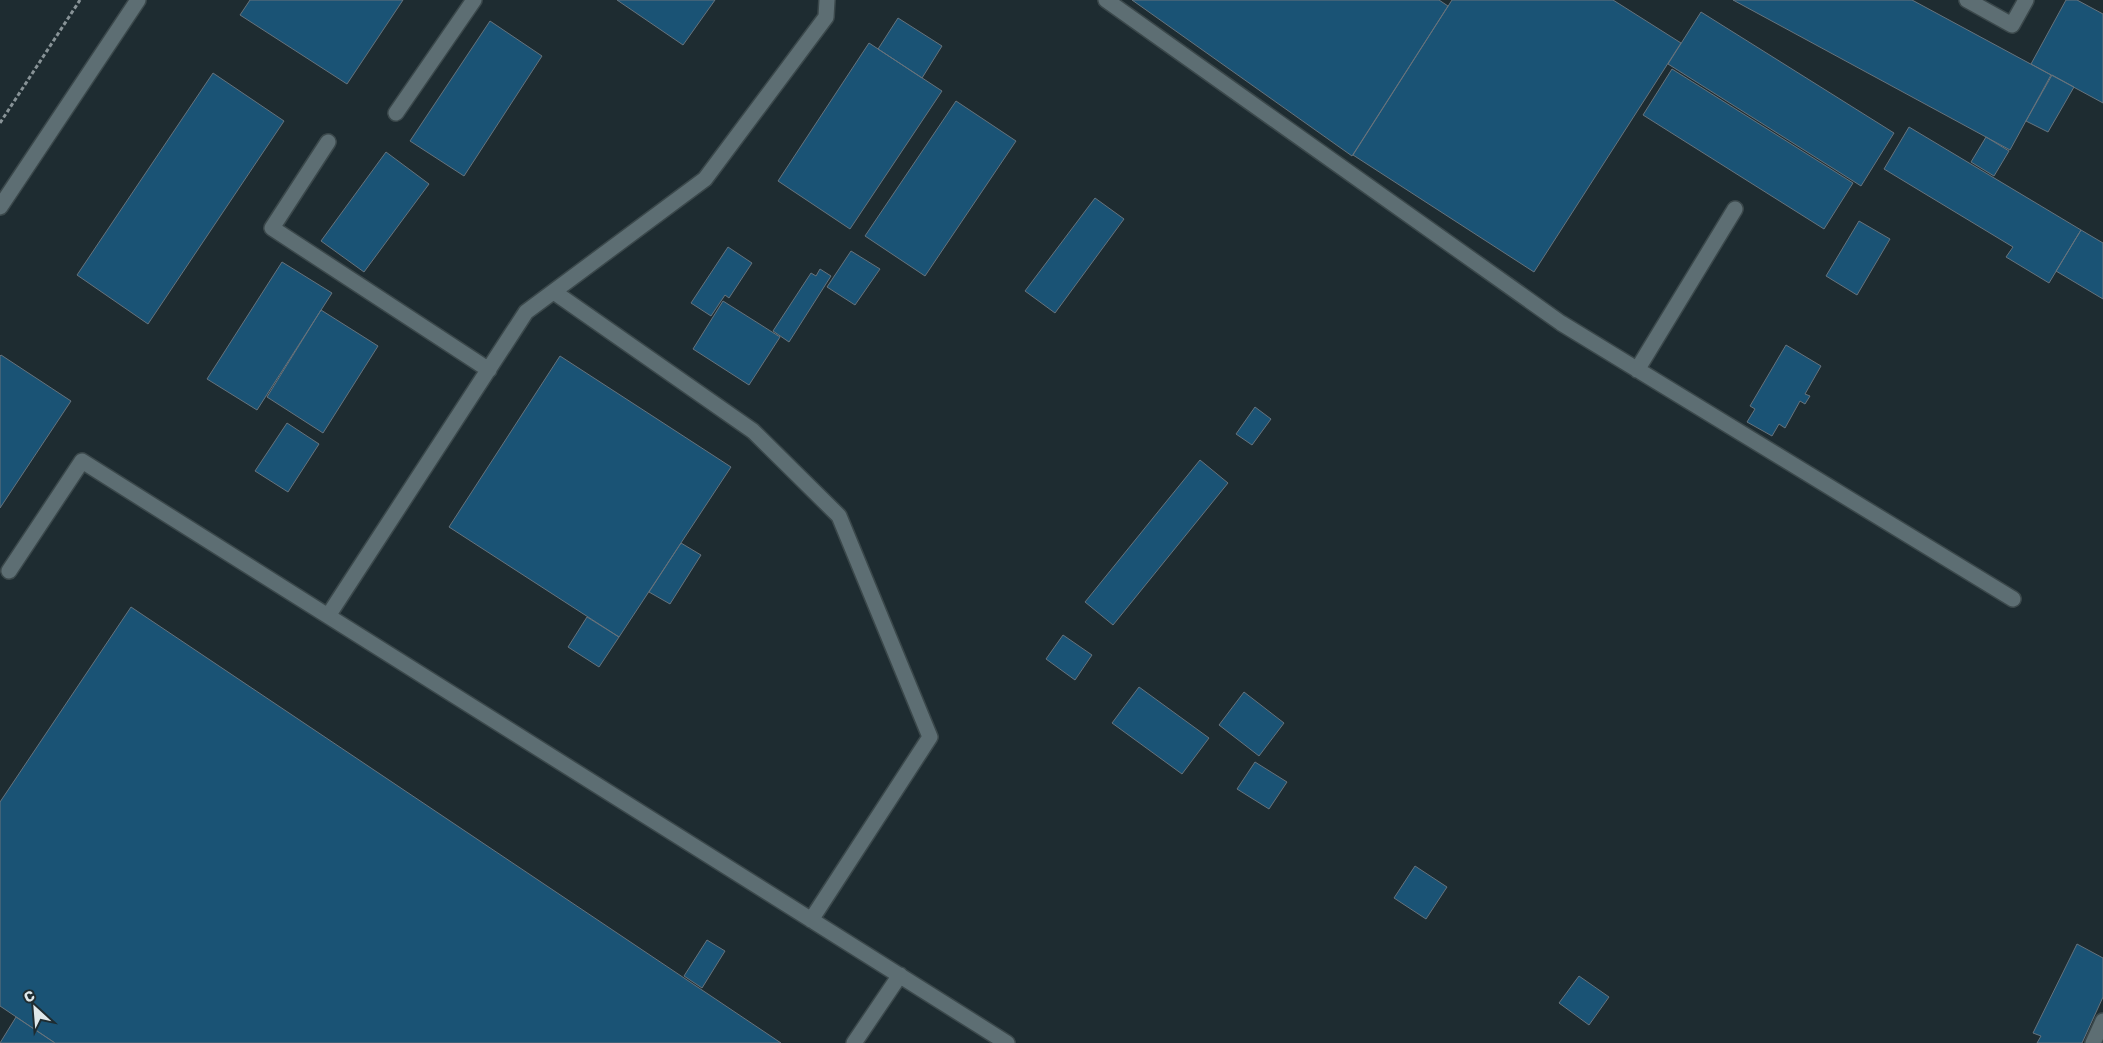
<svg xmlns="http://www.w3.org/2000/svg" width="2103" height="1043" viewBox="0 0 2103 1043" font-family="Rubik,sans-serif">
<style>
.building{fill:#1a5375;stroke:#66737d}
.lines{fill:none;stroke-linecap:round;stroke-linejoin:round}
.lane-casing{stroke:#3b484b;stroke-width:18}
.path{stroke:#889397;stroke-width:3;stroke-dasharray:4 2.5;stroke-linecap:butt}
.lane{stroke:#5d6e73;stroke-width:15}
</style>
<rect width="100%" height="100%" fill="#1e2c31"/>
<path class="building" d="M250 0H403L347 84 240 15Z
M617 0H715L683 45Z
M1132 0H1439L1448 6 1352 156Z
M1452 0H1613L1681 43 1534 272 1353 155Z
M1733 0H1912L2051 75 2010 150Z
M2066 0H2077L2103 14V103L2031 64Z
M1701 12 1894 133 1861 186 1668 64Z
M898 18 942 46 922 78 878 49Z
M490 21 542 56 464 176 410 141Z
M869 43 942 91 850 229 778 181Z
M1672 69 1853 183 1824 229 1643 115Z
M213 73 284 121 148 324 77 275Z
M2052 75 2074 87 2048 132 2026 121Z
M956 101 1016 141 925 276 865 236Z
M1909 127 2081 230 2049 283 2006 257 2013 247 1884 169Z
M1986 137 2009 151 1994 176 1971 162Z
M386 152 429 184 364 272 321 241Z
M1095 198 1124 219 1055 313 1025 291Z
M1859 221 1890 239 1857 295 1826 276Z
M2081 230 2103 243V299L2056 271Z
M728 247 752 263 729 298 725 295 711 316 691 303Z
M851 251 880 269 855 305 827 287Z
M282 262 332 293 257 410 207 379Z
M820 269 831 276 789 342 773 331 811 273 816 276Z
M723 301 780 337 749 385 693 349Z
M321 310 378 346 323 433 267 397Z
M1786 345 1821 366 1805 394 1810 396 1805 404 1800 401 1785 428 1779 424 1772 436 1747 422 1755 409 1750 406Z
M1 355 71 401 0 508V356Z
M560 356 731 467 619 637 449 527Z
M1255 407 1271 419 1252 445 1236 434Z
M287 423 319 444 288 492 255 471Z
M1200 460 1228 483 1113 625 1085 602Z
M681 543 701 555 670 604 649 592Z
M131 607 781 1043H55L0 1006V802Z
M587 617 619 637 599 667 568 647Z
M1063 635 1092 655 1075 680 1046 659Z
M1139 687 1209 738 1182 774 1112 723Z
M1244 692 1284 723 1259 756 1219 725Z
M1255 762 1287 782 1269 809 1237 789Z
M1415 866 1447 887 1426 919 1394 898Z
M707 940 725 951 702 988 684 976Z
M2077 944 2103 958V997L2082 1043H2037L2041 1036 2033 1033Z
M1579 976 1609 997 1589 1025 1559 1003Z
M16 1017 55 1043H0Z"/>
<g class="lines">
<g class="lane-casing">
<path id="lane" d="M827 0 826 17 705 179 526 312 328 616 1007 1043
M1106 0 1561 323 2013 599
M1967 0 2012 25 2026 0
M396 113 474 0
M328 142 272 228 489 370
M0 207 138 0
M554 292 753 431 839 516 930 737 811 920
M1637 370 1735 209
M9 571 82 461 328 616
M854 1043 900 975
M2093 1043 2103 1021"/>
</g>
<path class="path" d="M0 123 80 0"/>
<use href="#lane" class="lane"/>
</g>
<g transform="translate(35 1008) rotate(334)" stroke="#1e2c31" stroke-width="4" paint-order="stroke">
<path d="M0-4L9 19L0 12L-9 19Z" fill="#dfe8eb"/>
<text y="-8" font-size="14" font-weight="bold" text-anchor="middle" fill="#dfe8eb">С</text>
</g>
</svg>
